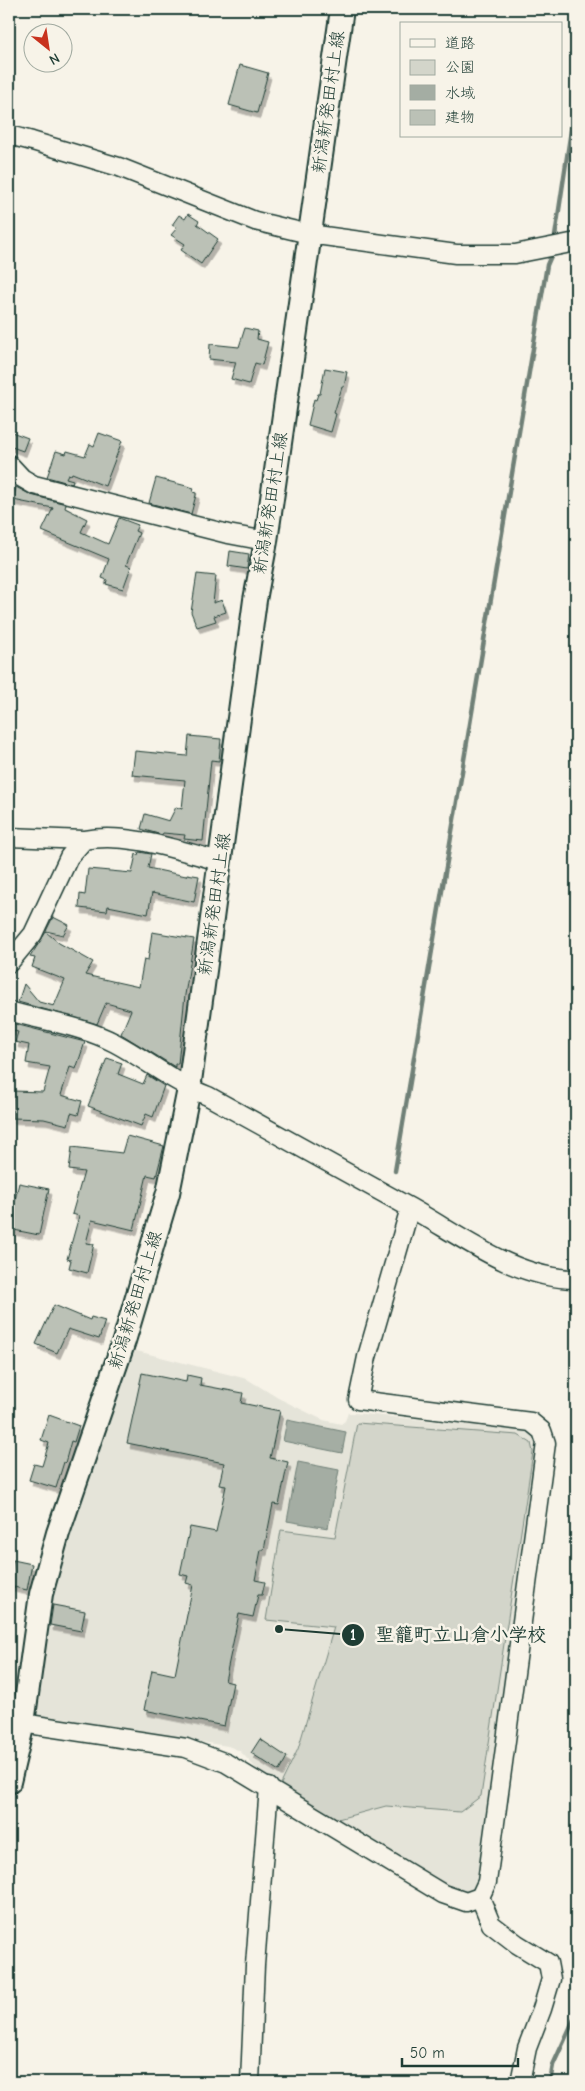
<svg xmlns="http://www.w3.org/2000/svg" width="585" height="2091" viewBox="0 0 585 2091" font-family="'Comic Neue','Klee One',sans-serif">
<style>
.built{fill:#e5e4d9}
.green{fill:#d3d5ca;stroke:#79897f}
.water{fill:#a4ada3;stroke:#6f8077}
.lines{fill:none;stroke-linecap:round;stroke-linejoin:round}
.stream{stroke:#6f8077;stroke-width:4.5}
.building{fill:#bbc1b6;stroke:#1f3d34;filter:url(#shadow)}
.minor-casing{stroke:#1f3d34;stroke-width:21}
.major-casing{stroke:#1f3d34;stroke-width:26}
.minor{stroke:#f7f3e8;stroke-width:18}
.major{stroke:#f7f3e8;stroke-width:22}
.labels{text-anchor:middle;stroke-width:5;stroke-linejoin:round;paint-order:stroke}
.street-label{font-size:18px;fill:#1f3d34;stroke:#f7f3e8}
.leader{fill:none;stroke:#1f3d34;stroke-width:2}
.callout-dot{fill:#1f3d34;stroke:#f7f3e8;stroke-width:2}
.mark-label{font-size:15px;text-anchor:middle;font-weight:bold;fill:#fff}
.callout-label{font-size:19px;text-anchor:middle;font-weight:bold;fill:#1f3d34;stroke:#f7f3e8;stroke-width:5;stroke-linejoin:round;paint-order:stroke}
</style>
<defs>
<filter id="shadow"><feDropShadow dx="3" dy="5.5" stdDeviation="0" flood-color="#0004"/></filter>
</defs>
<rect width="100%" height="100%" fill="#f7f3e8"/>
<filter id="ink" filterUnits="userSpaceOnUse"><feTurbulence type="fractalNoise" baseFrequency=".02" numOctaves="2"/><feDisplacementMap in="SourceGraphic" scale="10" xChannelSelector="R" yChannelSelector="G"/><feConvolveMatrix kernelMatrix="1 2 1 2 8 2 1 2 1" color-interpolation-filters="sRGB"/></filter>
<g filter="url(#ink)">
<path class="built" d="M129 1349 247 1379 278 1398 323 1420 341 1424 345 1421 348 1413H353L533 1431 541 1440 478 1888 471 1894 455 1892 395 1854 264 1777 240 1751 228 1746 32 1717 49 1593Z"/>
<path class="green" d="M357 1423 518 1435 531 1443 533 1452 481 1796 460 1812 386 1806 338 1819 280 1786 298 1749 334 1627 266 1620 281 1530 335 1537Z"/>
<path class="water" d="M287 1420 346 1432 342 1453 283 1441Z
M298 1462 339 1470 328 1528 287 1521Z"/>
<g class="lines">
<path class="stream" d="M554 243 576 97
M395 1171 547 265 553 251
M550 2082 553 2065 576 2015"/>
</g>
<path class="building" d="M240 65 268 73 257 113 229 105Z
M188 214 199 221 197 224 218 239 201 264 181 250 185 244 171 235 177 228 172 225 179 215 185 219Z
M245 328 258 331 257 339 268 342 262 365 255 363 249 384 231 379 236 362 209 359 210 344 239 347Z
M325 368 347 372 344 387H342L334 413 336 414 331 432 308 425 314 399 316 400 318 394H320Z
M9 431 28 438 23 451 9 446Z
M99 433 122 441 105 486 72 473 71 475 68 474 66 478 73 480 72 484 47 477 56 451 66 454 67 451 85 456 90 444 94 446Z
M156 478 194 488 193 492 196 493V495L191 514 149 503Z
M16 487 31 495 66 504 65 508 87 519 81 532 108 544 119 518 138 525 135 531 139 533 126 565 131 567 123 589 106 584 107 580 102 578 109 559 42 531 53 508 13 500Z
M230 551 249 554 247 569 228 566Z
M197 574 216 576 213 603 222 600 226 612 214 616 216 621 197 627 191 612Z
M189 736 221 739 219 761 211 760 203 841 184 839 185 835 163 833 162 835 141 829 145 814 169 821 176 807 182 809 185 780 132 775 135 751 187 756Z
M139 852 151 854 148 868 186 876 187 874 199 876 194 902 152 893 148 914 108 906 107 911 79 908 80 894 85 895 88 869 132 873 136 854 138 855Z
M53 917 69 925 63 935 46 931Z
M46 932 59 943 93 962 85 975 139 987 144 959 148 960 152 932 194 939 185 995 178 1064H175V1067L121 1034 131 1010 106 1003 97 1024 18 1002 24 984 39 1002 54 1006 65 980 32 967 35 958 30 957Z
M11 1023 85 1042 76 1069 70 1067 61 1095 82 1101 78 1115 71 1113 68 1125 44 1119 12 1118 13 1091 43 1092 50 1067 26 1063 29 1045 15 1042 18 1032 9 1030Z
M107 1058 122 1063 118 1074 143 1084 147 1075 164 1086 153 1117 146 1114 141 1126 88 1106Z
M127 1136 164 1146 156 1177 147 1175 134 1230 92 1220 86 1243 94 1244 87 1273 69 1268 71 1260 67 1259 79 1216 72 1214 84 1172 69 1170 72 1147 122 1153Z
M19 1183 49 1189 39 1235 9 1229V1207L13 1208Z
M54 1305 90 1320 91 1317 105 1321 99 1339 68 1329 57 1353 36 1344Z
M142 1373 186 1382 187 1375 201 1378 200 1385 243 1393 241 1403 280 1411 270 1458 288 1462 279 1505 273 1504 264 1550H261L255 1580 265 1582 262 1595H258L253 1617 239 1614 225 1681 233 1683 224 1726 144 1710 152 1670 175 1675 193 1585 186 1583 188 1576 180 1574 190 1527 216 1532 226 1486 219 1485 224 1463 127 1443Z
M49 1415 79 1426 74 1442 71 1441 65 1463 64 1462 56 1488 29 1480 34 1464 42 1466 49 1443 41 1440Z
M13 1560 32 1564 27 1590 9 1586Z
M53 1605 85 1611 81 1631 50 1625Z
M260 1739 287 1757 279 1771 251 1753Z"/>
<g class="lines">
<g class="minor-casing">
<path id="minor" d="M9 135 32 141 119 167 255 221 309 234 456 254H515L576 242
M9 464 22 478 34 485 228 534 266 541
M9 837 84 840C129 832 176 850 220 861
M9 963 33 934 69 857 84 840
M9 1011C43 1021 83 1026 115 1043 147 1060 174 1083 208 1096 274 1133 341 1169 407 1206 460 1235 514 1279 576 1279
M9 1721 186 1748 226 1763 443 1894 466 1902 480 1897 487 1882 546 1443 542 1431 531 1422 358 1400 367 1357 410 1208
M480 1897 491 1924 517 1944 548 1963 551 1979 542 2009 527 2048 520 2082
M250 2082 255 1965 269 1787"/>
</g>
<g class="major-casing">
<path id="major" d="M9 1782 23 1723 41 1594 58 1533 124 1341 168 1193 189 1089 255 600 266 541 342 9"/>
</g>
<use href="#minor" class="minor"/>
<use href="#major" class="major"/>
</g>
</g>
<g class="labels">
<g class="street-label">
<text transform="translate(328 102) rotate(-82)" y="6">新潟新発田村上線</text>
<text transform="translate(270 503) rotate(-81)" y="6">新潟新発田村上線</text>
<text transform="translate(214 904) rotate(-82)" y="6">新潟新発田村上線</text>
<text transform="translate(135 1300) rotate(-73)" y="6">新潟新発田村上線</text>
</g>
</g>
<path class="leader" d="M279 1629L353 1635"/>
<g class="callout-dot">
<circle cx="279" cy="1629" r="5"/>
<circle cx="353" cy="1635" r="12"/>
</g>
<g class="mark-label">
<text x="353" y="1640">1</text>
</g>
<g class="callout-label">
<text x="461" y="1641">聖籠町立山倉小学校</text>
</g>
<rect width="585" height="2091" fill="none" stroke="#f7f3e8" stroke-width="30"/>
<rect x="15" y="15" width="555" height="2061" fill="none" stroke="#1f3d34" stroke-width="2" filter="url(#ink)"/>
<rect x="400" y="22" width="162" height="115" fill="#f7f3e8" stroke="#a1aaa0"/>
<rect x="410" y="39" width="25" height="8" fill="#f7f3e8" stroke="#a1aaa0"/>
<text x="445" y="48" font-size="15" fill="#1f3d34">道路</text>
<rect x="410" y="60" width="25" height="15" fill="#d3d5ca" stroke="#a1aaa0"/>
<text x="445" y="72" font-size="15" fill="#1f3d34">公園</text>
<rect x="410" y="85" width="25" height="15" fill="#a4ada3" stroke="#a1aaa0"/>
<text x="445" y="98" font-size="15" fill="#1f3d34">水域</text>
<rect x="410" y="110" width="25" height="15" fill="#bbc1b6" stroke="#a1aaa0"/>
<text x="445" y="122" font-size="15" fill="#1f3d34">建物</text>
<g transform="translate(48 48) rotate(150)"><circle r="24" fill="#f7f3e8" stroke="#a1aaa0"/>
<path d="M0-4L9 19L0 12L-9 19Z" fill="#c8321e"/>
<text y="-8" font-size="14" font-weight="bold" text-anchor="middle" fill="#1f3d34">N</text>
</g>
<path d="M402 2058v8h116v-8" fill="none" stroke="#1f3d34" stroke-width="2.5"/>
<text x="410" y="2058" font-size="15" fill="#1f3d34" stroke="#f7f3e8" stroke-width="4" paint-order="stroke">50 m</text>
</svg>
